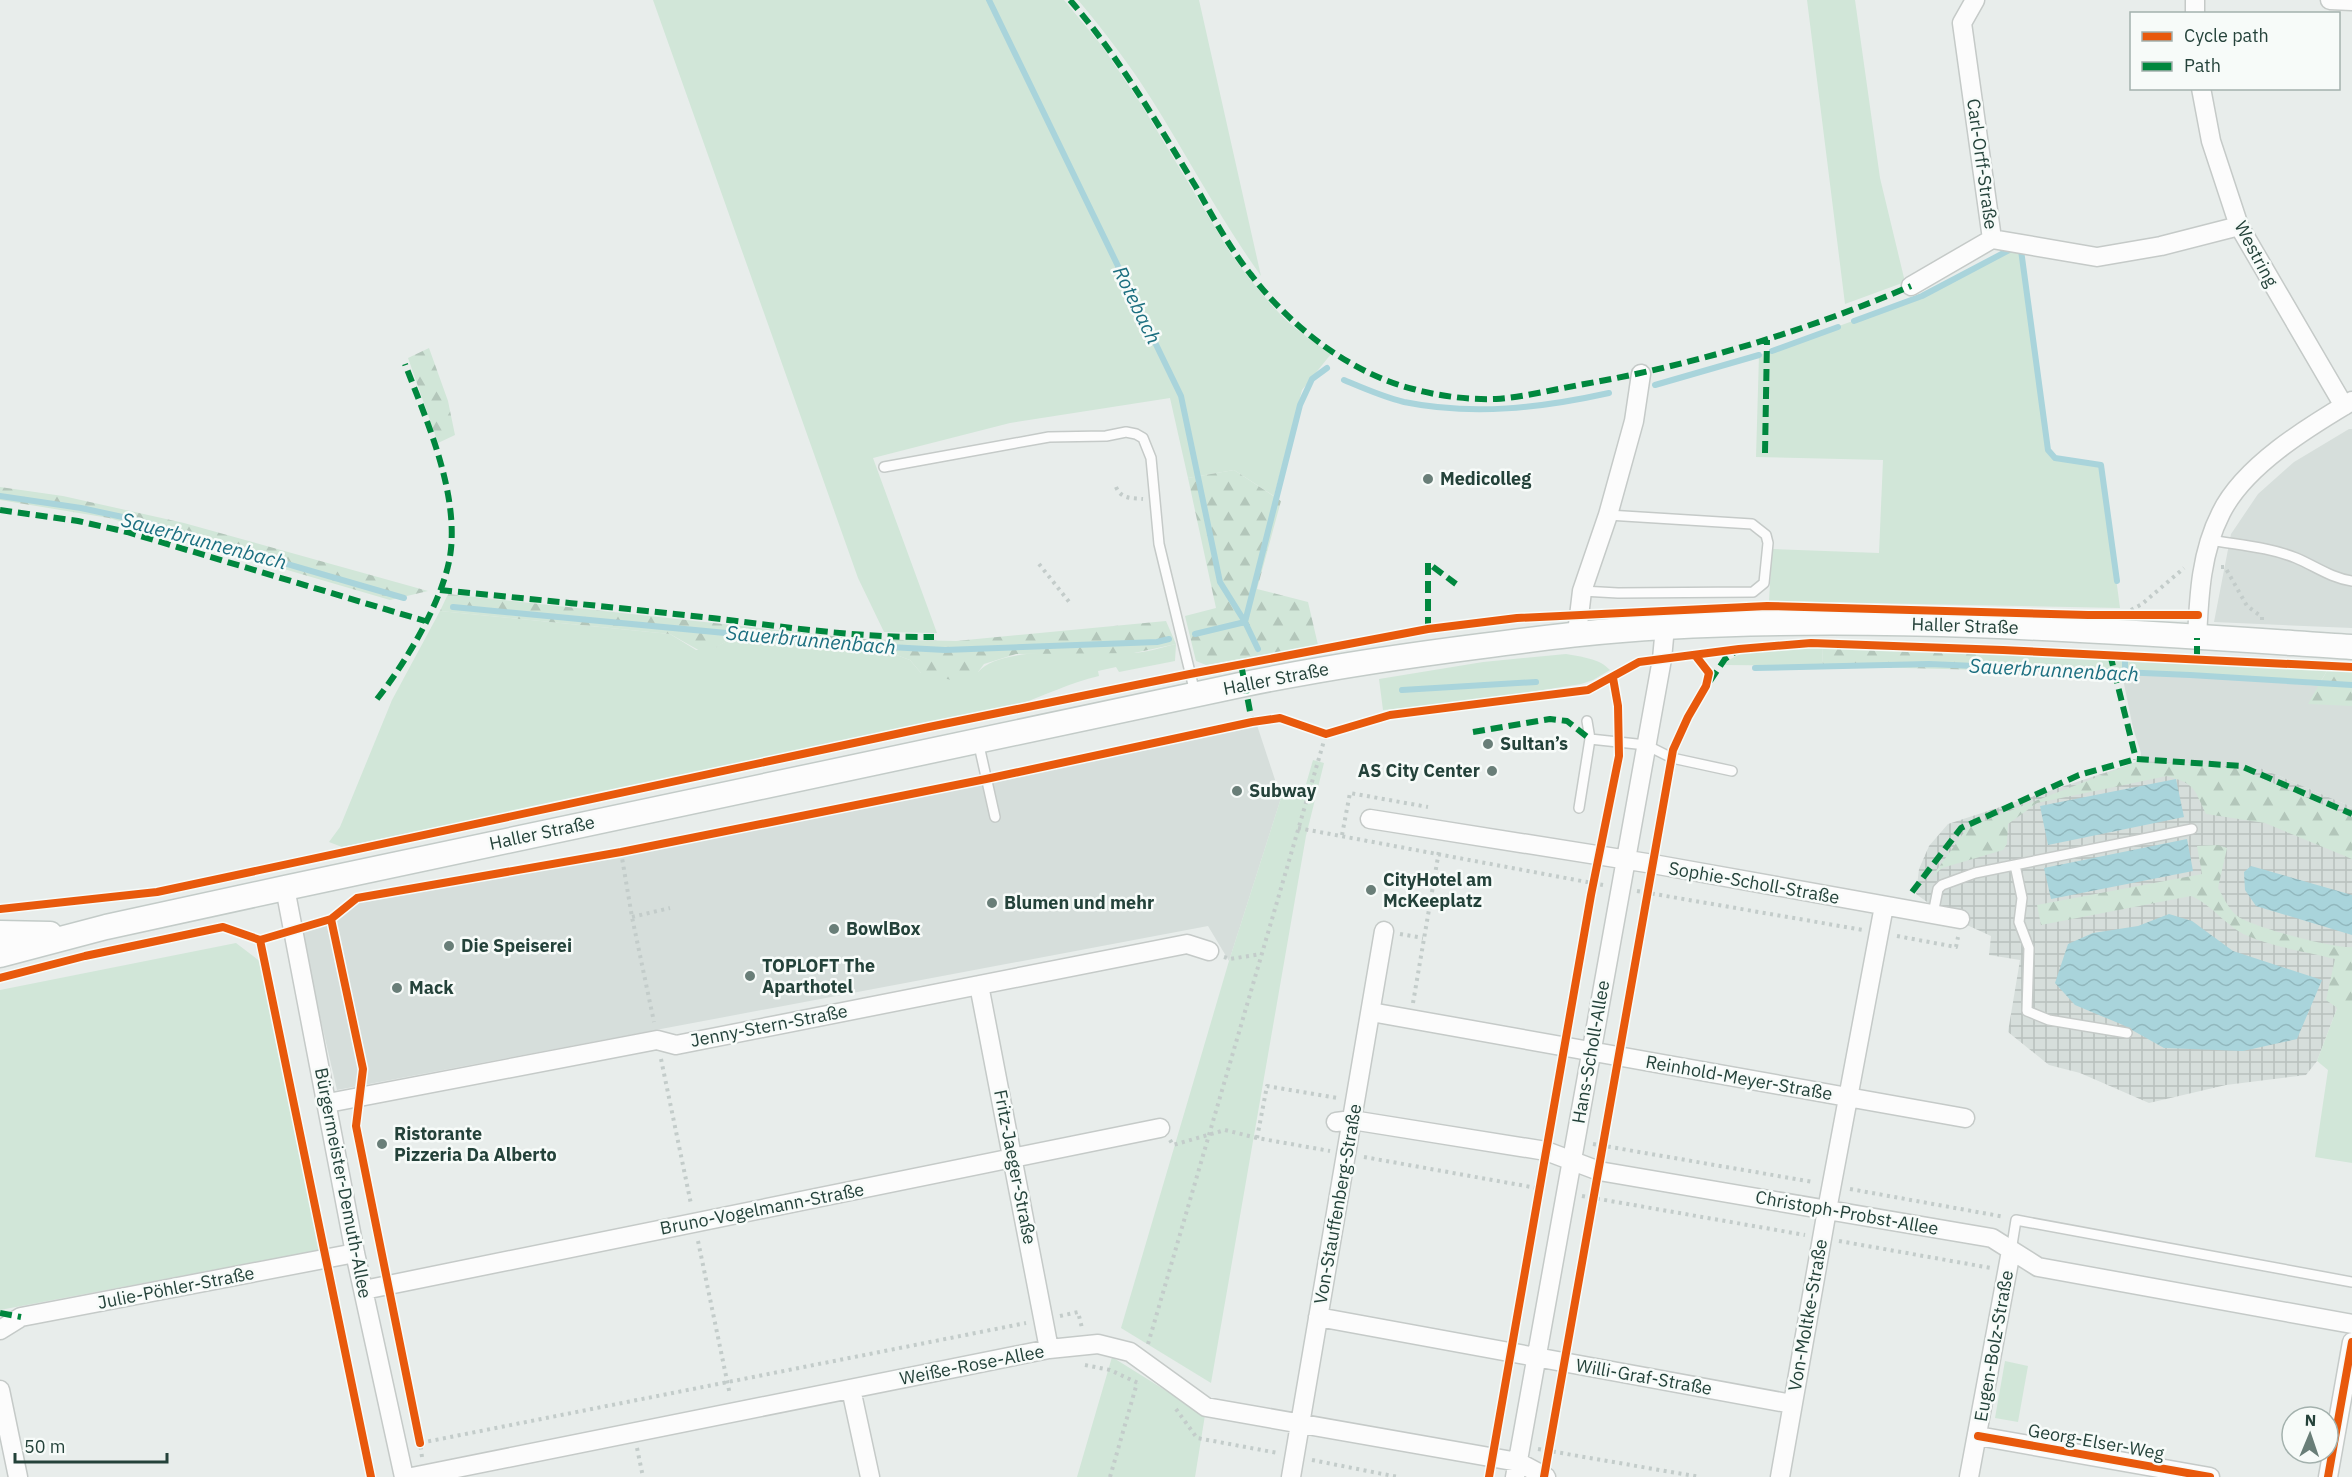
<svg xmlns="http://www.w3.org/2000/svg" width="2352" height="1477" viewBox="0 0 2352 1477" font-family="'IBM Plex Sans',sans-serif">
<style>
.built{fill:#d6dedb}
.industrial{fill:url(#industrial-grid)}
.green{fill:#d1e6d8}
.forest{fill:url(#forest-firs)}
.water{fill:url(#water-waves)}
.lines{fill:none;stroke-linecap:round;stroke-linejoin:round}
.stream{stroke:#a9d4db;stroke-width:6}
.service-casing{stroke:#c5cac8;stroke-width:12}
.minor-casing{stroke:#c5cac8;stroke-width:21}
.secondary-casing{stroke:#c3cbc8;stroke-width:27}
.path{stroke:#c3ccca;stroke-width:4;stroke-dasharray:3 4.5;stroke-linecap:butt}
.service{stroke:#fcfcfc;stroke-width:9}
.minor{stroke:#fcfcfc;stroke-width:18}
.secondary{stroke:#fcfcfc;stroke-width:24}
.quiet{stroke:#00873e;stroke-width:6;stroke-dasharray:12 6;stroke-linecap:butt}
.cycleway-casing{stroke:#f7fbf9;stroke-width:11}
.cycleway{stroke:#e8590c;stroke-width:8}
.poi-dot{fill:#697e78;stroke:#f7fbf9;stroke-width:2}
.labels{text-anchor:middle;stroke-width:5;stroke-linejoin:round;paint-order:stroke}
.street-label{font-size:18px;fill:#24423a;stroke:#f7fbf9}
.poi-label{font-size:18px;font-weight:bold;fill:#24423a;stroke:#f7fbf9;text-anchor:start}
.water-label{font-size:20px;font-style:italic;fill:#1c6f80;stroke:#f7fbf9}
</style>
<defs>
<pattern id="industrial-grid" width="8" height="8" patternUnits="userSpaceOnUse" patternTransform="scale(1.5)"><rect width="8" height="8" fill="#d6dedb"/><path d="M0 4h8M4 0v8" fill="none" stroke="#b8c0bd"/></pattern>
<pattern id="forest-firs" width="22" height="20" patternUnits="userSpaceOnUse" patternTransform="scale(1.5)"><rect width="22" height="20" fill="#d1e6d8"/><path d="M5 1l3.5 6h-7zM16 11l3.5 6h-7z" fill="#b3c6ba"/></pattern>
<pattern id="water-waves" width="16" height="10" patternUnits="userSpaceOnUse" patternTransform="scale(1.5)"><rect width="16" height="10" fill="#a9d4db"/><path d="M0 5q4-4 8 0t8 0" fill="none" stroke="#91b7bd"/></pattern>
</defs>
<rect width="100%" height="100%" fill="#e8edeb"/>
<path class="built" d="M2349 429H2352V628L2214 622 2231 534 2258 494 2294 462Z
M2122 674H2178L2352 689V807L2260 768 2141 761V753L2133 728Z
M1254 716 1281 798 1229 961 1208 926 337 1090 300 931 329 924 349 905 993 773Z"/>
<path class="industrial" d="M2141 761 2260 768 2352 807V969L2317 1061 2306 1075 2226 1085 2149 1103 2080 1073 2049 1065 2008 1032 2020 960 1989 955 1991 936 1945 915 1916 894 1919 869 1929 846 1948 824Z"/>
<path class="green" d="M653 0H1064L1102 46 1141 104 1231 254C1249 278 1267 302 1289 323 1302 334 1317 344 1331 354L1302 390 1274 496 1234 470 1188 478 1170 398 1010 423 873 458 937 633 884 632 858 578Z
M1078 0H1199L1261 276C1221 220 1189 159 1152 100 1130 65 1105 32 1078 0Z
M1807 0H1855L1880 178 1905 282 1845 304Z
M2013 248 2021 253 2048 450 2056 458 2101 465 2120 608 1769 601 1772 549 1879 553 1883 460 1756 457 1759 355 1922 296Z
M440 611 670 634 696 650 712 649 727 641 888 652 910 660 921 673 978 672C1002 644 1094 654 1131 653 1146 653 1162 647 1176 644L1175 661 1119 672 1116 667 1098 671 1099 676C1070 683 1045 695 1018 705L342 847 329 842 340 827 392 700Z
M1822 647 1823 666 1724 665C1743 643 1795 648 1822 647Z
M1985 651 2328 669 2318 686 2179 673 1985 670Z
M1566 654C1581 657 1599 658 1610 670L1593 680 1581 684 1461 703 1383 710 1379 679 1483 662Z
M1313 760 1324 763 1306 836 1211 1383 1121 1328 1229 961 1281 798H1302Z
M236 943 261 962 319 1250 0 1310V990Z
M2352 969V1163L2315 1157 2328 1070 2317 1061Z
M1112 1357 1205 1415 1195 1477H1077Z
M2005 1361 2028 1366 2018 1422 1995 1418Z"/>
<path class="forest" d="M429 348 448 401 455 435 438 443 408 358Z
M1234 470 1281 501 1257 589 1308 602 1318 645 1206 665 1196 661 1185 616 1216 608 1188 478Z
M0 487 63 496 184 523 428 591 390 600 109 518 0 500Z
M448 594 860 639 956 641 1166 621 1176 644 1134 653 1016 654 984 664 978 672 973 685 921 673 910 660 888 652 727 641 708 652H702L670 634 440 611Z
M1822 647 1985 651V670L1823 666Z
M2328 669 2352 671V706L2308 704Z
M2136 762 2208 765 2240 769 2352 817V859L2265 823 2206 814C2194 789 2196 784 2167 776L2037 803 2008 824 2007 844 2003 850 1942 868 1931 878 1968 827Z
M2218 845 2227 848 2218 888C2223 896 2228 908 2236 915 2247 926 2336 949 2352 947V1012L2347 1015 2326 1000 2335 959C2308 952 2273 947 2248 936 2226 927 2213 905 2191 896L2041 925 2037 905 2202 874 2197 846Z"/>
<path class="water" d="M2176 779 2184 817 2048 845 2040 806Z
M2187 839 2193 871 2051 899 2044 868Z
M2251 866 2352 895V935L2256 906 2245 890 2244 872Z
M2169 914 2192 921 2233 951 2322 980 2297 1039 2243 1051 2164 1048 2123 1025 2075 1005 2055 983 2068 944 2093 933 2138 926Z"/>
<g class="lines">
<path class="stream" d="M989 0 1181 396 1220 582 1245 622 1258 649
M1854 321 1922 296 2013 248 2021 250 2048 450 2055 458 2101 465 2117 581
M1772 351 1838 327
M1344 380C1363 388 1383 397 1404 402 1473 416 1541 408 1609 393
M1655 385 1759 355
M0 496 81 508 132 519 404 598
M453 607 852 645 945 650 1157 642 1169 639
M1245 622 1300 405 1312 379 1327 368
M1195 634 1245 622
M2125 662V672
M1755 668 1929 664 2190 675 2352 685
M1402 690 1536 682"/>
<g class="service-casing">
<path id="service" d="M884 467 1049 437 1106 436 1126 432 1136 434 1143 438 1151 458 1159 544 1195 693
M2210 540C2238 545 2269 547 2296 558 2315 566 2331 578 2352 581
M1582 591 1618 593 1753 592 1764 583 1768 543 1766 535 1752 524 1608 515
M1587 721 1590 739
M978 741 995 817
M1579 808 1590 739 1646 745 1672 758 1732 771
M2015 865 2022 898 2019 922 2029 948 2027 1011 2049 1020 2127 1033
M1933 914 1938 889 1942 885 1975 873 2192 829
M2011 1251 2016 1220 2352 1282"/>
</g>
<g class="minor-casing">
<path id="minor" d="M2195 0V14
M2330 0 2352 1
M2201 88 2211 141 2239 226 2344 406
M1992 239 2097 257 2161 246 2239 226
M1911 286 1992 239 1962 23 1975 0
M1577 633 1582 591 1608 515 1634 421 1641 374
M2197 638C2199 595 2201 552 2221 513 2244 466 2308 427 2352 401
M1370 819 1653 864 1960 919
M285 888 355 1253 404 1477
M979 985 1049 1349
M1371 1012 1965 1118
M328 1103 657 1040 676 1045 1187 944 1209 951
M1336 1122 1352 1120 1546 1151 1599 1171 1992 1238 2038 1267 2352 1324
M364 1290 1160 1128
M1318 1317 1792 1404
M0 1330 21 1317 355 1253
M851 1389 870 1477
M0 1390 18 1477
M1978 1436 2210 1477
M412 1477 1049 1349 1098 1344 1130 1352 1206 1407 1518 1462 1546 1477
M1291 1477 1384 931
M1515 1477 1662 659 1665 627
M1780 1477 1827 1210 1884 906
M1969 1477 2011 1251
M2328 1477 2352 1342"/>
</g>
<g class="secondary-casing">
<path id="secondary" d="M0 933 50 934
M0 955 106 927 285 888 1245 684C1323 668 1403 656 1482 646 1543 638 1604 630 1665 627 1894 614 2124 632 2352 647"/>
</g>
<path class="path" d="M1116 487C1121 499 1131 498 1143 499
M1039 564 1070 603
M2221 567H2225L2247 606 2262 617V620
M2131 610 2142 604 2184 568
M1298 828 1603 885
M1342 835 1350 793 1428 807
M621 852 632 917 654 1022
M1637 891 1863 930
M632 917 670 908
M331 919 363 1069 362 1077
M1400 934 1423 938
M1897 936 1956 947 1958 937
M260 940 323 1241
M1224 957 1230 959 1261 954
M1413 1003 1439 851
M661 1059 691 1204
M357 1115 356 1126 385 1269
M1257 1138 1267 1086 1337 1098
M1170 1140 1173 1145 1225 1130 1257 1138 1330 1151
M1593 1144 1813 1182
M1364 1157 1548 1190
M1850 1189 2005 1217
M1582 1196 1805 1235
M698 1241 730 1395
M1839 1241 1991 1268
M330 1275 371 1477
M392 1303 420 1443
M1060 1316 1078 1312 1082 1328
M1148 1344 1326 734
M1085 1365 1110 1370 1138 1383
M1176 1409 1197 1438 1278 1453
M637 1448 643 1477
M1538 1449 1700 1477
M422 1457 420 1443 1026 1323
M1312 1460 1398 1477
M1110 1477 1137 1383"/>
<use href="#service" class="service"/>
<use href="#minor" class="minor"/>
<use href="#secondary" class="secondary"/>
<path class="quiet" d="M1070 0C1119 57 1157 123 1196 187 1213 217 1230 249 1252 276 1291 327 1350 373 1413 389 1439 396 1468 400 1496 399 1523 397 1552 390 1579 385 1694 365 1803 332 1911 286
M1765 453 1767 340
M0 510 78 521 127 532 425 621
M440 590C531 599 621 608 712 618 785 627 859 638 934 637
M1428 629V563L1456 584
M2110 654 2136 759
M2197 658V638
M1241 664 1252 722
M1710 681 1725 659 1735 652
M377 699C406 662 446 597 451 549 457 488 426 419 405 364
M1473 732 1550 719 1567 721 1590 739
M1912 892 1961 828 2079 775 2136 759 2241 766 2352 814
M0 1313 21 1317"/>
<g class="cycleway-casing">
<path id="cycleway" d="M0 909 157 892 929 727 1190 674 1428 629 1517 618 1767 606 2088 615H2198
M331 919 363 1069 356 1126 420 1443
M260 940 371 1477
M0 978 85 956 223 927 260 940 331 919 357 898 621 852 986 779 1252 722 1280 718 1326 734 1390 715 1588 690 1639 662 1739 649 1811 643 2003 650 2352 667
M1978 1436 2210 1477
M1489 1477 1591 895 1619 756 1618 706 1613 678
M1544 1477 1673 750 1688 717 1706 686 1709 673 1695 655
M2328 1477 2352 1342"/>
</g>
<use href="#cycleway" class="cycleway"/>
</g>
<g class="poi-dot">
<circle cx="1428" cy="479" r="6"/>
<circle cx="1488" cy="744" r="6"/>
<circle cx="1492" cy="771" r="6"/>
<circle cx="1237" cy="791" r="6"/>
<circle cx="1371" cy="890" r="6"/>
<circle cx="992" cy="903" r="6"/>
<circle cx="834" cy="929" r="6"/>
<circle cx="449" cy="946" r="6"/>
<circle cx="750" cy="976" r="6"/>
<circle cx="397" cy="988" r="6"/>
<circle cx="382" cy="1144" r="6"/>
</g>
<g class="labels">
<g class="street-label">
<text transform="translate(1982 164) rotate(82)" y="6">Carl-Orff-Straße</text>
<text transform="translate(2256 254) rotate(62)" y="6">Westring</text>
<text transform="translate(1965 626) rotate(2)" y="6">Haller Straße</text>
<text transform="translate(1276 679) rotate(-11)" y="6">Haller Straße</text>
<text transform="translate(542 833) rotate(-12)" y="6">Haller Straße</text>
<text transform="translate(1754 883) rotate(10)" y="6">Sophie-Scholl-Straße</text>
<text transform="translate(769 1026) rotate(-11)" y="6">Jenny-Stern-Straße</text>
<text transform="translate(1591 1052) rotate(-80)" y="6">Hans-Scholl-Allee</text>
<text transform="translate(1739 1078) rotate(10)" y="6">Reinhold-Meyer-Straße</text>
<text transform="translate(1015 1167) rotate(79)" y="6">Fritz-Jaeger-Straße</text>
<text transform="translate(343 1183) rotate(79)" y="6">Bürgermeister-Demuth-Allee</text>
<text transform="translate(1338 1204) rotate(-80)" y="6">Von-Stauffenberg-Straße</text>
<text transform="translate(762 1209) rotate(-11)" y="6">Bruno-Vogelmann-Straße</text>
<text transform="translate(1847 1213) rotate(10)" y="6">Christoph-Probst-Allee</text>
<text transform="translate(176 1288) rotate(-11)" y="6">Julie-Pöhler-Straße</text>
<text transform="translate(1808 1315) rotate(-80)" y="6">Von-Moltke-Straße</text>
<text transform="translate(1994 1346) rotate(-80)" y="6">Eugen-Bolz-Straße</text>
<text transform="translate(972 1365) rotate(-11)" y="6">Weiße-Rose-Allee</text>
<text transform="translate(1644 1377) rotate(10)" y="6">Willi-Graf-Straße</text>
<text transform="translate(2096 1442) rotate(10)" y="6">Georg-Elser-Weg</text>
</g>
<g class="poi-label">
<text x="1440" y="485">Medicolleg</text>
<text x="1500" y="750">Sultan’s</text>
<text x="1480" y="777" text-anchor="end">AS City Center</text>
<text x="1249" y="797">Subway</text>
<text x="1383" y="886">CityHotel am<tspan x="1383" dy="21">McKeeplatz</tspan></text>
<text x="1004" y="909">Blumen und mehr</text>
<text x="846" y="935">BowlBox</text>
<text x="461" y="952">Die Speiserei</text>
<text x="762" y="972">TOPLOFT The<tspan x="762" dy="21">Aparthotel</tspan></text>
<text x="409" y="994">Mack</text>
<text x="394" y="1140">Ristorante<tspan x="394" dy="21">Pizzeria Da Alberto</tspan></text>
</g>
<g class="water-label">
<text transform="translate(1137 305) rotate(64)" y="7">Rotebach</text>
<text transform="translate(204 541) rotate(15)" y="7">Sauerbrunnenbach</text>
<text transform="translate(811 640) rotate(5)" y="7">Sauerbrunnenbach</text>
<text transform="translate(2054 670) rotate(3)" y="7">Sauerbrunnenbach</text>
</g>
</g>
<rect x="2130" y="12" width="210" height="78" fill="#f7fbf9" stroke="#a3b1ad" stroke-width="1.5"/>
<rect x="2142" y="32" width="30" height="9" fill="#e8590c" stroke="#a3b1ad" stroke-width="1.5"/>
<text x="2184" y="42" font-size="18" fill="#24423a">Cycle path</text>
<rect x="2142" y="62" width="30" height="9" fill="#00873e" stroke="#a3b1ad" stroke-width="1.5"/>
<text x="2184" y="72" font-size="18" fill="#24423a">Path</text>
<g transform="translate(2310 1435) rotate(2)"><circle r="28" fill="#f7fbf9" stroke="#a3b1ad" stroke-width="1.5"/>
<path d="M0-4.5L10 22L0 15L-10 22Z" fill="#697e78"/>
<text y="-9" font-size="16" font-weight="bold" text-anchor="middle" fill="#24423a">N</text>
</g>
<path d="M15 1453v9h152v-9" fill="none" stroke="#24423a" stroke-width="3"/>
<text x="24" y="1453" font-size="18" fill="#24423a" stroke="#f7fbf9" stroke-width="4.5" paint-order="stroke">50 m</text>
</svg>
